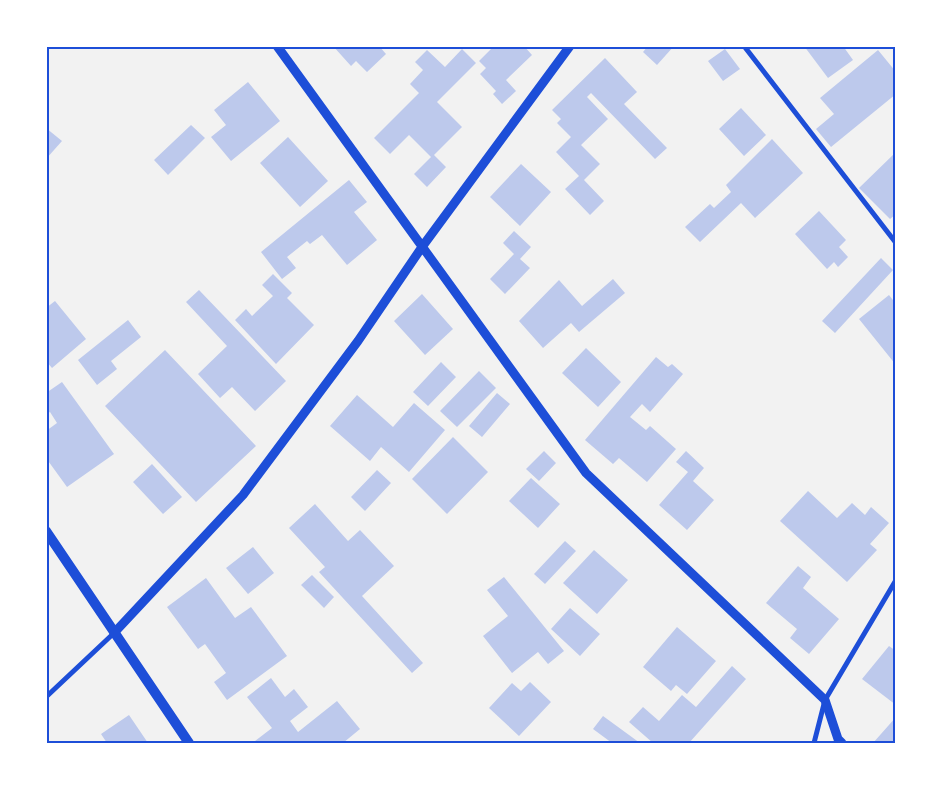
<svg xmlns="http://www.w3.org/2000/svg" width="942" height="789" viewBox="0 0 942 789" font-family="Arial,sans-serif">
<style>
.building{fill:#bdc9ec}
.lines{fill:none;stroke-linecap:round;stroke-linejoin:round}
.minor{stroke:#1d4ed8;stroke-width:5}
.tertiary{stroke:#1d4ed8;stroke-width:9}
.secondary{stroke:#1d4ed8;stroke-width:10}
.neatline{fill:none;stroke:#1d4ed8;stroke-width:2}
</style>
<rect width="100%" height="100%" fill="#f2f2f2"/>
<path class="building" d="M333 46H379L386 54 367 72 356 61 351 66Z
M494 46H524L532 55 506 80 516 91 502 104 493 94 496 91 480 74 486 68 479 61Z
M648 46H674L657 65 643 52Z
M804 46H843L853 60 828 78Z
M462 49 476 63 437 102 462 127 434 155 446 167 427 187 414 174 431 157 409 135 390 154 374 138 419 93 410 84 423 70 415 62 427 50 445 67Z
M725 49 740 69 723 81 708 61Z
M878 50 896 72V94L831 147 816 129 834 114 820 98Z
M605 58 637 92 624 104 667 148 655 159 591 93 587 97 608 119 581 145 600 164 584 180 604 201 590 215 565 189 579 176 556 152 571 137 557 123 561 119 552 110Z
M248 82 280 121 231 161 211 137 226 125 214 110Z
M741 108 766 135 744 156 719 129Z
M191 125 205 138 168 175 154 160Z
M46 128 62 141 46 159Z
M288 137 328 181 300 207 260 163Z
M772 139 803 173 755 218 741 203 700 242 685 227 710 204 714 208 731 192 726 185Z
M896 152V214L890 219 859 188Z
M521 164 551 192 520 226 490 197Z
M349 180 367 202 354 212 377 240 347 265 322 235 310 244 307 241 287 257 296 268 282 279 261 252Z
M819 211 846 240 839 247 848 257 838 267 834 262 827 269 795 234Z
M514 231 531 247 520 259 530 268 505 294 490 279 514 254 503 243Z
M881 258 893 270 835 333 822 321Z
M273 274 292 293 287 298 314 325 276 364 235 320 246 309 252 316 273 296 262 285Z
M613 279 625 293 579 332 571 323 543 348 519 321 559 280 582 306Z
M199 290 286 381 255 411 232 387 220 398 198 374 227 346 186 302Z
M422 294 453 329 425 355 394 321Z
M889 295 896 304V365L859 319Z
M55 301 86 339 52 368 46 361V308Z
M128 320 141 337 111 361 117 369 97 385 78 360Z
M586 348 621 382 598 407 562 373Z
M165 350 256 446 196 502 105 406Z
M656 357 668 367 672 364 683 374 650 412 642 404 630 417 646 430 650 426 676 449 647 482 619 458 613 464 585 440Z
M441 362 456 377 428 406 413 392Z
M479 371 496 388 457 427 440 411Z
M62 382 114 454 67 487 46 458V431L57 423 50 412 46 414V393Z
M497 393 510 404 482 437 469 426Z
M357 395 393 427 414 403 445 430 409 472 381 447 370 461 330 426Z
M453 437 488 472 447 514 412 479Z
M544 451 556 463 539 481 526 469Z
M686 451 704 468 693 481 714 500 687 530 659 505 688 472 676 462Z
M152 464 182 497 163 514 133 482Z
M377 470 391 483 365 511 351 497Z
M531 478 560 504 538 528 509 501Z
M808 491 837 518 852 503 865 515 871 507 889 523 870 544 877 550 847 582 780 521Z
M315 504 348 541 360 530 394 566 362 596 423 663 412 673 319 572 325 567 289 528Z
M565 541 576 551 545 584 534 574Z
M253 547 274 573 248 594 226 568Z
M594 550 628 580 597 614 563 583Z
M798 566 811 577 803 588 839 619 809 654 790 638 797 629 766 603Z
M312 575 334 597 324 608 301 585Z
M504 577 564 651 548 664 538 652 512 673 483 636 508 616 487 590Z
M206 578 235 618 251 607 287 656 227 700 214 682 226 673 205 644 198 649 167 607Z
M570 608 600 634 580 656 551 629Z
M677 627 716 661 687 694 676 685 671 691 643 667Z
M889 646 896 651V705L862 679Z
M732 666 746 679 689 743H653L629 722 643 707 659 721 682 695 696 707Z
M271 678 285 697 294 689 308 707 290 721 298 732 337 701 360 729 343 743H257L255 741 272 728 247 697Z
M530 682 551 702 519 736 489 708 512 683 521 691Z
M129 715 148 743H107L101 734Z
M603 716 640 743H612L593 729Z
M896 717V743H873Z"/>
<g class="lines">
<path class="minor" d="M744 46 896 243
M46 697 114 633
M814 743 825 700 896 580"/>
<path class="tertiary" d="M277 46 586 473 825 700 838 739 842 743
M114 633 243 495 358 341 422 247 570 46"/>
<path class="secondary" d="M46 531 189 743"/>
</g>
<rect width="942" height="789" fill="none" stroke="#ffffff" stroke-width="95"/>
<rect x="48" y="48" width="846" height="694" class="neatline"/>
</svg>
